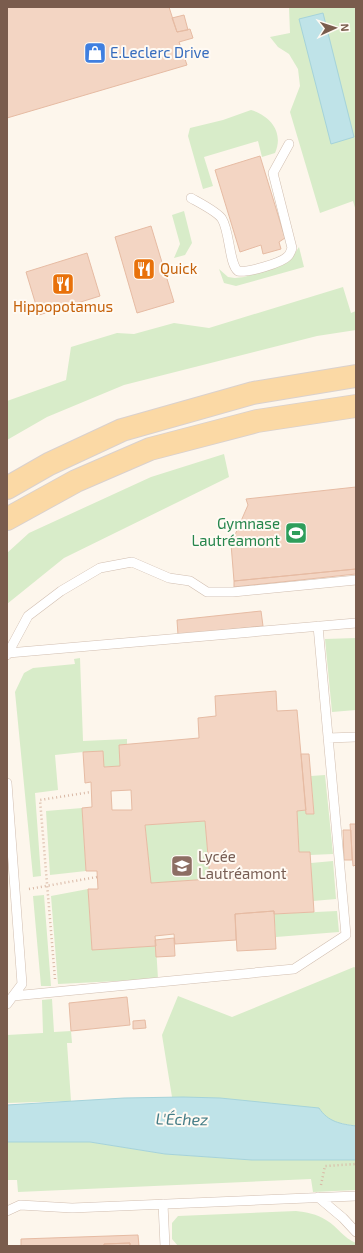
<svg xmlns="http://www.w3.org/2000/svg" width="363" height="1253" viewBox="0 0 363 1253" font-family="'Exo 2',sans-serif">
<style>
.green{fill:#d8ecc9}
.water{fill:#bfe3e8;stroke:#a5d3da}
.building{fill:#f3d5c3;stroke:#e6bba3;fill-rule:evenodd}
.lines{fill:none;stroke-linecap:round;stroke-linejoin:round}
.service-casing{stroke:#d1beb0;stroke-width:10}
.primary-casing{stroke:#dad1cd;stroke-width:24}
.path{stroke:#d9b8a5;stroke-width:2.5;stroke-dasharray:1 3;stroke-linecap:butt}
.service{stroke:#fff;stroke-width:9}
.primary{stroke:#fbd9a5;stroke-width:22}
.labels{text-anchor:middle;stroke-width:4;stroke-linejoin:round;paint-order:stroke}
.shop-label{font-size:15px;fill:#366cbe;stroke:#fffaf3;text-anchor:start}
.food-label{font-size:15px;fill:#c56008;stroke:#fffaf3;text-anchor:start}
.leisure-label{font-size:15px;fill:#27864d;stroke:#fffaf3;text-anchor:end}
.education-label{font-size:15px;fill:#785e54;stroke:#fffaf3;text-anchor:start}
.water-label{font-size:16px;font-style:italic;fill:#437c86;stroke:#fffaf3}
</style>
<rect width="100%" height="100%" fill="#fdf6ec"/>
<path class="green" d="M289 7H355L356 211 353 201 320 213 290 112 300 86 298 69 289 54 278 47 270 37 290 33Z
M251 110C271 116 284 133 275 153L262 157 258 141 204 157 213 186 203 189 188 136 190 128 223 120Z
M184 211 192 243 185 255 174 258 180 244 172 215Z
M299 247 304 267 236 286 224 283 219 269 228 277 235 278 244 277 273 268 291 259Z
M343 287 351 313 356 311V330L317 336 124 385 47 417 7 440V401L66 380 71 347 117 333 134 334 174 323 209 328Z
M224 454 229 477 64 558 7 604V553L29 533 151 477Z
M356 638V710L332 712 325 639Z
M80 658 83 741 127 739V744L119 745 120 766 104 767 83 752 55 755 58 790 35 793 41 876 33 877 15 692 24 673 33 668 75 664 74 659Z
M325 775 333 854 310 855 309 852H299L297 811 306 810V814H314L311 776Z
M82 808 86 871 50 875 46 811Z
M205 821 210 879 151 883 145 825Z
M333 861 336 899 313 901 311 863Z
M88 889 92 950 156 946 158 979 58 984 51 896Z
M44 895 51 986H41L33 896Z
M337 911 339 932 276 937 274 914Z
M354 967 356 968V1126L334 1122 324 1116 183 1097H172L162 1035 178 996 232 1017Z
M52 999 54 1032 71 1031 72 1043H67L71 1101 7 1103V1035L43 1033 42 1000Z
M7 1142H90L165 1154 252 1160H356V1190L313 1192 311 1179 18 1192 17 1180H7Z
M296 1211C306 1212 317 1214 326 1220 338 1227 343 1238 356 1243V1246H178L172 1239V1223L178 1216Z"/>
<path class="water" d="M323 13 354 137 331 144 299 19Z
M183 1097 220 1098 319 1108C328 1122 341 1124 356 1126V1160H252L165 1154 90 1142H7V1105L124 1098Z"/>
<path class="building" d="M7 7H169L177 32 190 29 193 38 179 42 187 65 7 118Z
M184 15 188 30 177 32 172 18Z
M260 156 285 238 279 242 281 249 263 254 261 245 240 252 215 170Z
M151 226 174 302 137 313 115 237Z
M87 253 100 296 39 315 26 272Z
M356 487V569L234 581 231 544 248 505 246 499Z
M356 569V574L234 587V581Z
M261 611 263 626 178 635 177 620Z
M276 691 277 711 297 710 306 810 297 811 299 852H310L314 912 274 914V911L235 914 236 940 175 944 174 934 155 936 156 946 92 950 88 889H98L97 871H86L82 808 92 807 91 782 85 783 83 752 103 751 104 767 120 766 119 745 199 738 198 718 216 716 215 696ZM131 790 132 810H112L111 791ZM205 821 210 879 151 883 145 825Z
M301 754H309L314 814H306Z
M350 824H356V865L353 866Z
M343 830H351L352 860H344Z
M274 911 276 949 237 951 235 914Z
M174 938 175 956 156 957 155 940Z
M127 997 130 1025 71 1031 69 1003Z
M145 1020 146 1028 133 1029V1021Z
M138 1235 139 1246H130V1243L104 1244V1246H21V1239Z
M130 1243V1246H104V1244Z"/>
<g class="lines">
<g class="service-casing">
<path id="service" d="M191 198C198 202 218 212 222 219 230 232 229 264 238 271 247 273 282 263 288 256 290 254 291 251 292 248L273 173 289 144
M8 653 356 623
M7 655 28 616 61 591 100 568 132 562 169 578 190 581 207 592H233L356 580
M328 738 356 737
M7 783 22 984 7 1004
M13 996 294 969 346 935 318 626
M318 1197 343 1218 356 1232
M163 1204 165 1246
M7 1211 20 1205 72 1208 356 1196"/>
</g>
<g class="primary-casing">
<path id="primary" d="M7 488 49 464 122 430 253 393 356 376
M7 519 76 481 150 449 257 421 356 406"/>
</g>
<path class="path" d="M29 889 97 877
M55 979 40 800 91 792
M321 1185 325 1166 356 1164"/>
<use href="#service" class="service"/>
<use href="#primary" class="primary"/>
</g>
<defs>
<g id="shop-square" transform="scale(1.15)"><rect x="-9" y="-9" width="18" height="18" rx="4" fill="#3f7fe0" stroke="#fffaf3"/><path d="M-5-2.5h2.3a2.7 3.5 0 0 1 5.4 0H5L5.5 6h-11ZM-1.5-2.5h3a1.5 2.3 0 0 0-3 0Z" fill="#fff"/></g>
<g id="restaurant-square" transform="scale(1.15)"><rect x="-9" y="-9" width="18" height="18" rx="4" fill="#e8710a" stroke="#fffaf3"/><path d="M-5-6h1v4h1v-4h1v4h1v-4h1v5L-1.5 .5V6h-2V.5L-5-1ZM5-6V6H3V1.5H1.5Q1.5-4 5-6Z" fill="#fff"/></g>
<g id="stadium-square" transform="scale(1.15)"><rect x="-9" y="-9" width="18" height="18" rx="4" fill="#2e9e5b" stroke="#fffaf3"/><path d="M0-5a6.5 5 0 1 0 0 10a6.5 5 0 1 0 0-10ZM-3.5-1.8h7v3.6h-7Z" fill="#fff"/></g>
<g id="school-square" transform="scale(1.15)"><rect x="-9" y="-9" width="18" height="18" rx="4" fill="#8d6e63" stroke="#fffaf3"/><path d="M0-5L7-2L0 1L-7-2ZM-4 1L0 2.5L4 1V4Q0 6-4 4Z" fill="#fff"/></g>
</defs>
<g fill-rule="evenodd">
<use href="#shop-square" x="95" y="53"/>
<use href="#restaurant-square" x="144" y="269"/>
<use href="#restaurant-square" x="63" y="284"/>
<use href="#stadium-square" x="296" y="533"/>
<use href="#school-square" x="182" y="866"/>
</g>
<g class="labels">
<g class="shop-label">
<text x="110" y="58">E.Leclerc Drive</text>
</g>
<g class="food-label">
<text x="160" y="274">Quick</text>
<text x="63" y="312" text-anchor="middle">Hippopotamus</text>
</g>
<g class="leisure-label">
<text x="280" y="529">Gymnase<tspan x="280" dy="17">Lautréamont</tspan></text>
</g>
<g class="education-label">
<text x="198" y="862">Lycée<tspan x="198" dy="17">Lautréamont</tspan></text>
</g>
<g class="water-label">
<text transform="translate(182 1119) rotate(1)" y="6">L'Échez</text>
</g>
</g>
<rect width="363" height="1253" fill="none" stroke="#7a5c4d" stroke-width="16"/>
<g transform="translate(335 28) rotate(87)" stroke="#fffaf3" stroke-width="3" paint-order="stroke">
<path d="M0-3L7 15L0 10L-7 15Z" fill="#7a5c4d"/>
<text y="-6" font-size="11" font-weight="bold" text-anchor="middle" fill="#7a5c4d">N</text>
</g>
</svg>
